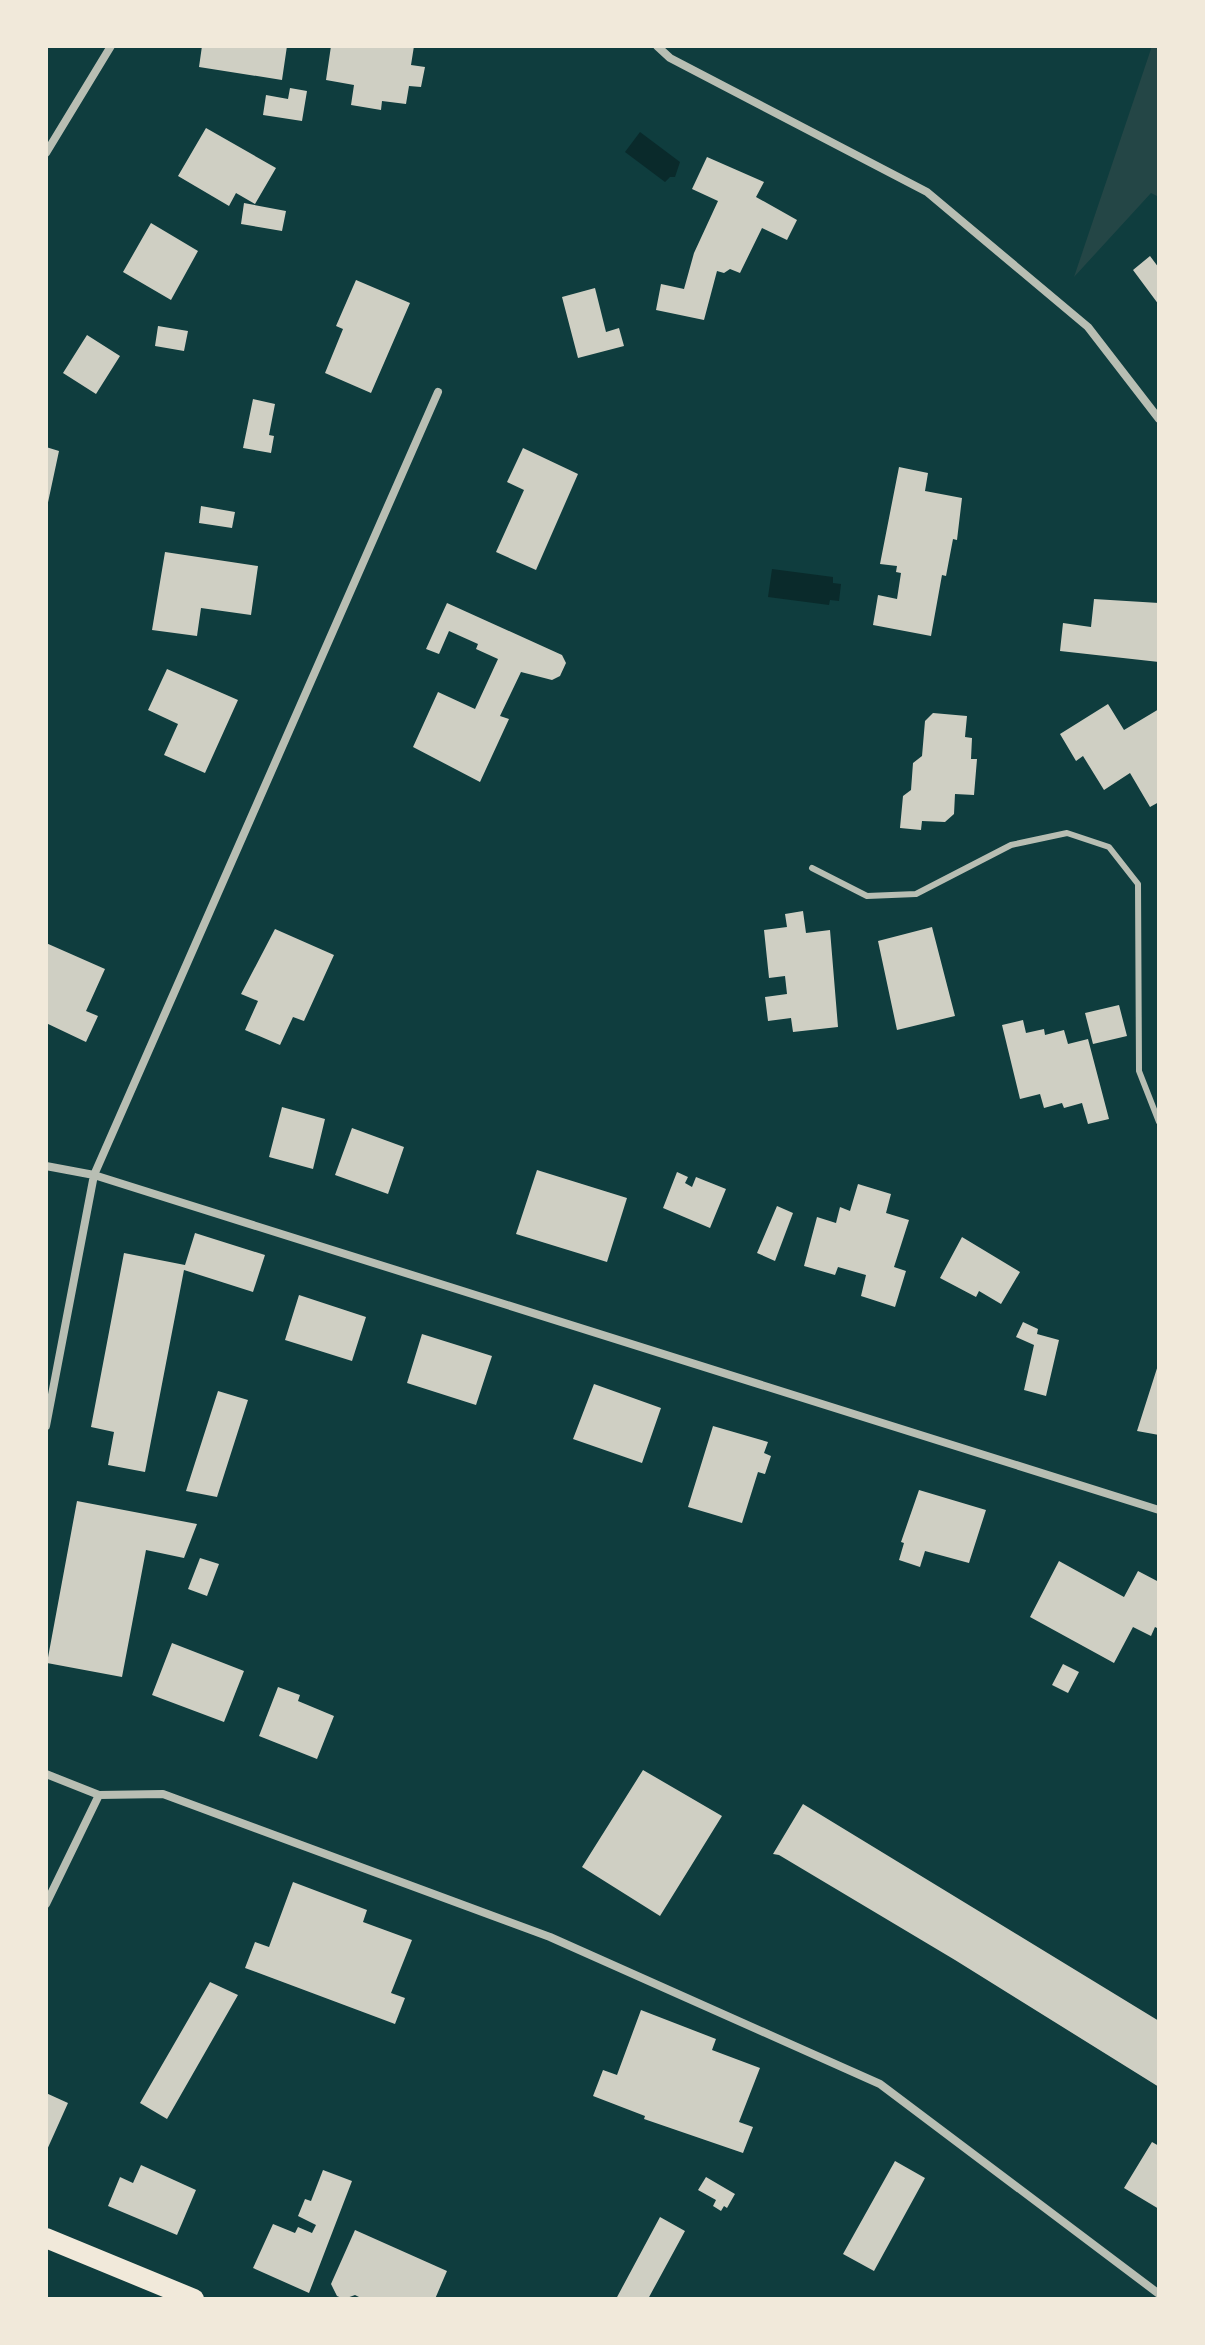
<svg xmlns="http://www.w3.org/2000/svg" width="1205" height="2345" viewBox="0 0 1205 2345" font-family="'IBM Plex Serif',serif">
<style>
.green{fill:#244646}
.water{fill:#0a2a2b}
.building{fill:#cfcfc3}
.lines{fill:none;stroke-linecap:round;stroke-linejoin:round}
.service{stroke:#b8beb3;stroke-width:6}
.minor{stroke:#b8beb3;stroke-width:8}
.primary{stroke:#f1e9da;stroke-width:20}
</style>
<rect width="100%" height="100%" fill="#0f3d3e"/>
<path class="green" d="M1152 46H1159V197L1151 193 1074 277Z"/>
<path class="water" d="M640 132 680 162 675 177H670L665 182 625 152Z
M772 569 833 577V583L841 584 839 601 830 600 829 605 768 597Z"/>
<path class="building" d="M202 46H287L282 80 199 67Z
M331 46H414L411 65 425 67 421 87 409 86 406 104 382 101 381 110 351 105 354 85 326 80Z
M290 88 307 91 302 121 263 115 266 95 288 99Z
M206 128 276 168 255 204 236 193 229 206 178 176Z
M707 157 764 182 756 197 797 220 787 240 762 228 740 273 730 269 724 273 717 271 704 320 656 310 661 284 684 289 694 253 718 201 692 189Z
M244 203 286 211 282 231 241 224Z
M151 223 198 251 171 300 123 272Z
M1150 256 1159 268V305L1133 270Z
M356 280 410 303 371 393 325 373 343 329 336 326Z
M595 288 606 332 619 328 624 346 578 358 562 297Z
M158 326 188 331 184 351 155 346Z
M87 335 120 356 96 394 63 373Z
M253 399 275 404 269 435 274 436 271 453 243 448Z
M46 447 59 451 47 507 46 506Z
M523 448 578 474 536 570 496 552 524 490 507 482Z
M899 467 928 473 925 491 962 498 957 540 953 539 946 576 942 575 931 636 873 625 878 595 897 599 901 573 896 572 897 566 880 564Z
M201 506 235 512 232 528 199 523Z
M165 552 258 566 251 615 201 608 197 636 152 630Z
M1094 599 1159 603V662L1060 651 1063 623 1091 627Z
M447 603 562 655 566 663 560 676 552 680 521 672 500 716 509 719 480 782 413 747 438 692 475 709 498 659 476 649 478 644 449 631 439 654 426 649Z
M167 669 238 700 205 773 164 755 178 724 148 710Z
M1108 704 1124 730 1159 709V802L1150 807 1130 773 1104 790 1083 756 1076 761 1060 734Z
M933 713 967 716 965 737 972 738 971 759H977L974 795 955 794 954 814 945 822 922 821 921 830 900 828 903 796 911 790 913 763 922 756 925 721Z
M803 911 806 933 830 930 838 1027 793 1032 791 1018 768 1021 765 997 787 994 785 976 769 978 764 930 787 927 785 914Z
M932 927 955 1016 897 1030 878 941Z
M275 929 334 955 304 1021 293 1017 280 1045 245 1030 258 1001 241 994Z
M46 943 105 969 86 1011 98 1016 86 1042 46 1023Z
M1119 1005 1127 1036 1093 1044 1085 1013Z
M1023 1020 1026 1033 1044 1029 1045 1035 1064 1030 1068 1044 1088 1039 1109 1119 1088 1124 1082 1103 1064 1108 1062 1103 1044 1108 1040 1094 1020 1099 1002 1025Z
M282 1107 325 1119 313 1169 269 1157Z
M352 1128 404 1147 388 1194 335 1175Z
M537 1170 627 1198 607 1262 516 1234Z
M677 1172 688 1177 685 1183 692 1187 696 1177 726 1189 710 1228 663 1208Z
M858 1184 891 1194 886 1213 909 1220 894 1267 906 1271 895 1307 861 1296 866 1275 838 1267 835 1275 804 1266 817 1217 836 1223 840 1207 850 1211Z
M777 1206 793 1213 775 1261 757 1253Z
M195 1233 265 1255 253 1292 184 1270 145 1472 108 1465 114 1432 91 1427 124 1253 185 1265Z
M962 1237 1020 1272 1001 1304 979 1291 976 1297 940 1278Z
M299 1295 366 1317 352 1361 285 1340Z
M1023 1322 1038 1329 1037 1334 1059 1340 1046 1396 1024 1390 1034 1345 1016 1337Z
M422 1334 492 1356 476 1405 407 1383Z
M1159 1362V1435L1137 1431Z
M594 1384 661 1408 642 1463 573 1439Z
M218 1391 248 1400 217 1497 186 1491Z
M713 1426 768 1442 764 1453 771 1456 765 1474 758 1472 742 1523 688 1507Z
M919 1490 986 1510 969 1563 925 1551 920 1567 899 1560 904 1543 901 1542Z
M77 1501 197 1524 184 1558 146 1550 122 1677 47 1663Z
M200 1558 219 1564 207 1596 188 1589Z
M1059 1561 1124 1597 1138 1571 1159 1582V1629L1155 1627 1151 1636 1133 1627 1114 1663 1030 1617Z
M172 1643 244 1671 224 1722 152 1695Z
M1063 1664 1079 1672 1068 1693 1052 1685Z
M278 1687 300 1695 298 1701 334 1716 317 1759 259 1736Z
M643 1770 722 1816 660 1916 582 1867Z
M803 1804 1159 2021V2087L955 1960 779 1855 773 1854Z
M293 1882 367 1910 363 1922 412 1940 391 1993 405 1998 395 2024 245 1968 255 1942 269 1947Z
M210 1982 238 1995 167 2119 140 2103Z
M641 2010 716 2039 712 2050 760 2068 739 2122 753 2127 743 2153 644 2119 645 2116 593 2096 603 2070 617 2075Z
M46 2093 68 2103 46 2152Z
M1152 2142 1159 2146V2209L1124 2188Z
M895 2161 925 2178 874 2271 843 2254Z
M141 2165 196 2190 177 2235 108 2206 120 2177 133 2183Z
M323 2170 352 2181 309 2293 253 2268 273 2224 295 2233 298 2227 312 2233 316 2225 298 2216 305 2199 311 2201Z
M706 2177 735 2194 727 2208 724 2206 721 2211 713 2206 716 2200 698 2190Z
M660 2217 685 2231 648 2299H616Z
M355 2230 447 2271 435 2299H363L355 2295 344 2299 337 2296 331 2284Z"/>
<g class="lines">
<path class="service" d="M812 868 867 896 916 894 1011 845 1067 833 1109 847 1138 884 1139 1071 1159 1122"/>
<path class="minor" d="M657 46 670 58 927 192 1088 327 1159 419
M46 153 111 46
M46 1166 94 1175 1159 1510
M46 1426 94 1175 438 392
M46 1774 99 1795 46 1904
M99 1795 163 1794 550 1937 880 2084 1159 2294"/>
<path class="primary" d="M46 2238 194 2299"/>
</g>
<rect width="1205" height="2345" fill="none" stroke="#f1e9da" stroke-width="96"/>
</svg>
